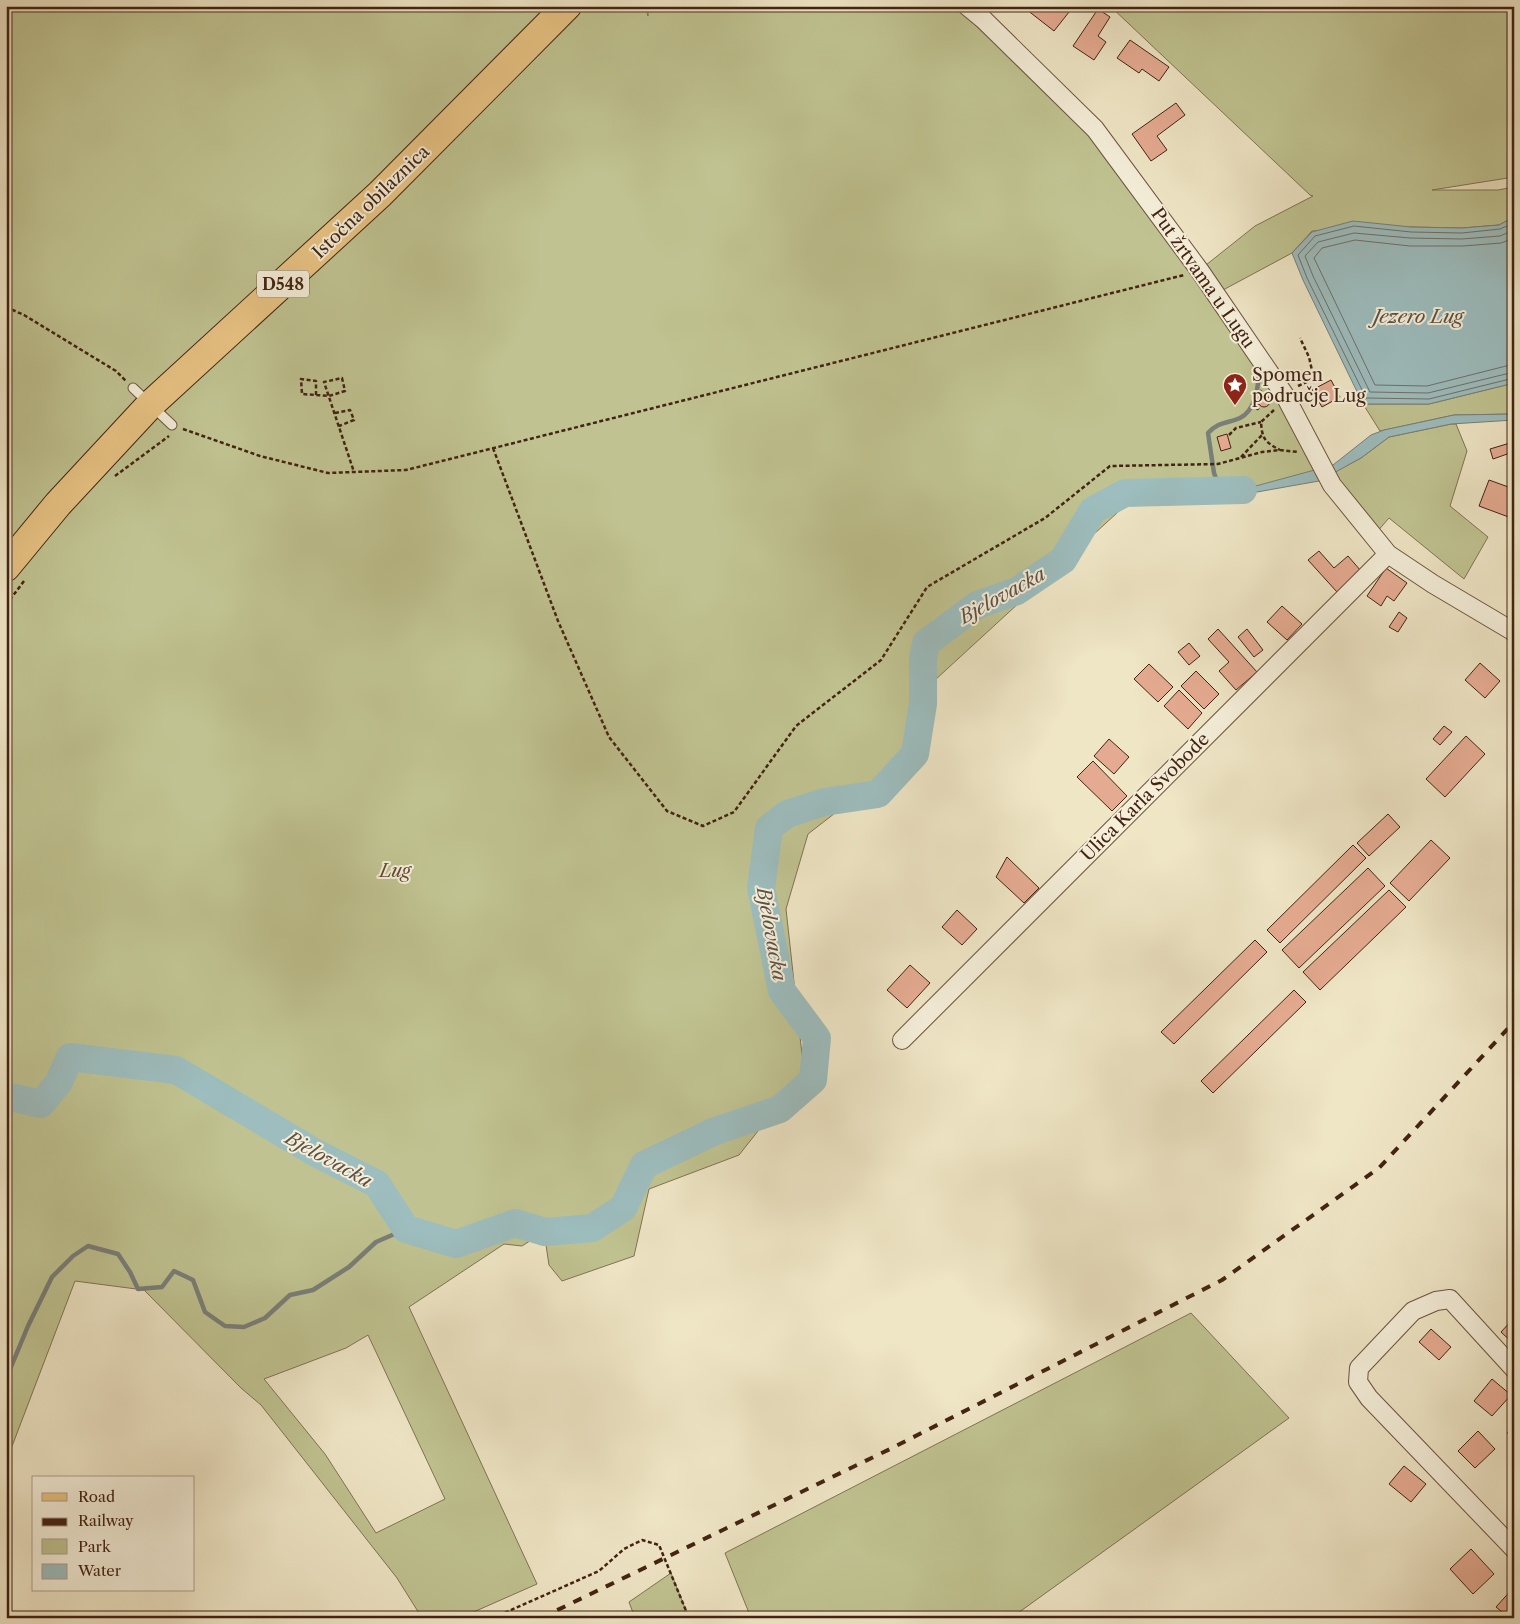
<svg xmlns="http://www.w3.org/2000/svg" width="1520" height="1624" viewBox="0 0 1520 1624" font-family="'Libre Caslon Text',serif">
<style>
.green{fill:#c0c391;stroke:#827352;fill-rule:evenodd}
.water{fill:#9dbdbe;stroke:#797f79}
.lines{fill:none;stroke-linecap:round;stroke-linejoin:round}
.shore{stroke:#707068;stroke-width:1}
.stream{stroke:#797f79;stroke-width:4.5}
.river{stroke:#9dbdbe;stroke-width:28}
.building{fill:#e5ab92;stroke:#432312}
.service-casing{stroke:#6e543f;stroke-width:11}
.minor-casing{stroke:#6e543f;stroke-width:20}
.primary-casing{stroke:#432312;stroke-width:30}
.path{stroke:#432312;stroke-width:2.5;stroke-dasharray:4 2.5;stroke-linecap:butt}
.service{stroke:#f5efda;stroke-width:9}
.minor{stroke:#f5efda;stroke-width:18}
.primary{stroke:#e8c383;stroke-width:28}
.rail{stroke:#432312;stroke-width:4;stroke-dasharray:9 9;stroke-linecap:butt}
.labels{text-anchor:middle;stroke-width:4;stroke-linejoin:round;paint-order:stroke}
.shield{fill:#f5efda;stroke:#78604e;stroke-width:1}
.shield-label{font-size:16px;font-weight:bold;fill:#432312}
.street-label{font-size:18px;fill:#432312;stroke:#f5efda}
.poi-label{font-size:18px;fill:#432312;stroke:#f5efda;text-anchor:start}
.park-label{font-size:18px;font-style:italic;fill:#624b32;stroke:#f5efda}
.water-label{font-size:19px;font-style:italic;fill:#5e5146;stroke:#f5efda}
</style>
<rect width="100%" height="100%" fill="#efe6c6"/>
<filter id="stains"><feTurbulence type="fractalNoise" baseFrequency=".004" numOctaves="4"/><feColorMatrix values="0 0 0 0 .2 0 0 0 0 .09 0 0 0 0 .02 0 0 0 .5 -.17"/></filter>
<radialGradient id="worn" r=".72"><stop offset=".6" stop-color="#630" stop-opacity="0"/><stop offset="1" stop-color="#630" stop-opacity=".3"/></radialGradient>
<path class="green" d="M6 6H645L648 16V6H955L1088 131 1243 339 1300 435 1318 473 1281 484 1206 491 1130 501 910 703V755L808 834 786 909 804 1073 739 1155 649 1189 634 1256 562 1281 549 1265 544 1232 522 1246 504 1244 409 1307 537 1584 460 1618H422L397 1578 261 1405 241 1388 144 1290 75 1281 6 1462ZM368 1335 445 1499 376 1533 325 1454 264 1379 346 1348Z
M1110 6H1514V177L1432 190H1498L1514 187V217L1499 225 1462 228 1411 227 1312 231 1292 253 1223 290 1206 265 1255 226 1313 196 1310 195Z
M1514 383V414L1454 415 1380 431 1363 404H1429Z
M1451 424H1456L1467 451 1450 506 1488 537 1464 579 1389 518 1376 533 1331 474 1361 458 1389 437Z
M1191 1313 1289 1418 1011 1618H751L725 1553Z
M671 1573 689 1618H635L629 1602Z"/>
<path class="water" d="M1514 217V383L1429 404H1363L1303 280 1292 253 1312 232 1353 221 1411 227 1462 228 1499 225Z
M1514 414V420L1451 424 1389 437 1361 458 1319 481 1257 492 1243 490 1221 492 1206 491 1227 487H1252L1333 465 1371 435 1384 430 1454 415Z"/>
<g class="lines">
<path class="shore" d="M1514 223 1500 229 1462 233 1411 232 1354 226 1315 236 1298 255 1307 278 1366 398 1429 399 1514 378
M1514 230 1500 236 1462 239 1410 238 1354 233 1318 242 1305 256 1313 276 1370 392 1428 393 1514 372
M1514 238 1501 243 1463 246H1410L1355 240 1322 248 1314 258 1375 385 1427 386 1514 364"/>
<path class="stream" d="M1221 491 1214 473 1208 433C1219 421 1227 424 1240 418 1257 410 1258 384 1260 367
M6 1379 28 1326 52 1277 73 1256 88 1246 118 1254 130 1272 138 1289 162 1287 174 1271 193 1280 205 1312 225 1326 244 1327 265 1318 290 1295 313 1290 349 1267 376 1242 406 1229
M6 1614 10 1618"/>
<path class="river" d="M6 1096 41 1104 59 1082 70 1057 176 1070 314 1152 377 1184 406 1229 456 1244 515 1223 545 1232 592 1228 623 1208 644 1165 713 1132 780 1109 813 1080 817 1038 782 991 761 888 769 828 787 814 824 802 878 794 915 754 923 704V659L926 643 977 605 1017 591 1063 560 1093 510 1125 493 1243 490"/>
</g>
<path class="building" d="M1022 6H1073V7L1054 31Z
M1098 9 1110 17 1098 36 1106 42 1094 60 1073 46Z
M1130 40 1169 67 1159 81 1142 69 1139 73 1117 58Z
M1176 103 1185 115 1157 136 1167 150 1151 161 1132 134Z
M1331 380 1340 397 1322 407 1312 390Z
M1260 390 1262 391 1257 400 1259 409 1257 410 1255 400Z
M1258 401a6 6 0 1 1 12 0a6 6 0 1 1-12 0Z
M1227 434 1231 448 1221 451 1217 437Z
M1510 443 1513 452 1493 459 1490 449Z
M1489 480 1514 489V519L1479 506Z
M1319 551 1334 568 1348 556 1361 571 1337 592 1308 560Z
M1386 568 1407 583 1394 601 1387 596 1381 606 1367 596Z
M1282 606 1302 624 1287 640 1267 622Z
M1399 612 1407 618 1398 632 1389 627Z
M1218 629 1257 672 1236 690 1219 671 1229 662 1208 639Z
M1247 629 1263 650 1254 657 1238 637Z
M1189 643 1200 656 1189 665 1178 652Z
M1480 663 1500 681 1485 698 1465 680Z
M1149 664 1173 687 1158 702 1134 679Z
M1196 671 1219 694 1204 709 1181 686Z
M1179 690 1202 713 1188 729 1164 706Z
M1444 726 1452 732 1440 745 1433 739Z
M1466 736 1485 754 1445 797 1426 779Z
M1109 739 1129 757 1114 774 1094 756Z
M1093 761 1127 796 1112 811 1077 777Z
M1388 814 1400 827 1369 856 1357 843Z
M1431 840 1450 858 1409 901 1390 883Z
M1353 845 1366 858 1280 943 1267 930Z
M1007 857 1039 888 1024 903 996 877Z
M1368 868 1385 886 1299 968 1282 950Z
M1389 890 1406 907 1320 990 1303 972Z
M957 910 977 929 962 945 942 927Z
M1255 940 1267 952 1174 1044 1161 1032Z
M910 965 930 983 907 1008 887 990Z
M1294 990 1306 1002 1213 1093 1201 1081Z
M1513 1319 1514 1320V1344L1501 1332Z
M1431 1329 1451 1347 1439 1360 1419 1342Z
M1492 1379 1511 1395 1492 1416 1474 1401Z
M1514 1425V1438L1507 1433Z
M1478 1431 1495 1449 1475 1468 1458 1451Z
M1404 1466 1426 1484 1411 1502 1389 1484Z
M1471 1549 1494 1574 1473 1594 1450 1569Z
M1514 1587V1618H1509L1496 1607Z"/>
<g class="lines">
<g class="service-casing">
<path id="service" d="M133 388 172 425"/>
</g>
<g class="minor-casing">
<path id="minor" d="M967 6 984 20 1095 129 1200 271 1284 394 1332 485 1388 554 1433 584 1514 632
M902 1040 1388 554
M1514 1369 1450 1299 1436 1301 1413 1311 1359 1368 1358 1382 1369 1398 1514 1549"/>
</g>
<g class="primary-casing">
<path id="primary" d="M6 567 58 504 150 405 380 194 567 6"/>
</g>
<path class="path" d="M6 307 24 315 116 371 126 381
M1298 386 1309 381 1313 375 1309 357 1300 338
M316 395V381L301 379 302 394 329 396 345 391 342 378 324 382C334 412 344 442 354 472
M1274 410 1261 422C1262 439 1265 442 1280 450
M335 413 350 410 354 420 339 426
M183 429 260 456 328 473 406 470 1184 275
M1229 435 1236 428 1261 422
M493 448 558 621 609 737 667 811 703 826 734 812 796 726 881 660 927 587 1045 518 1110 466 1218 464 1262 452 1280 450 1298 452
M1241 457 1262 435
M115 476 169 436
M6 605 24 581
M493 1618 599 1571 624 1549 642 1540 659 1545 689 1618"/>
<use href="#service" class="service"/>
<use href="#minor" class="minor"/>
<use href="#primary" class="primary"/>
<path class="rail" d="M541 1618 890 1449 1222 1280 1379 1168 1514 1022"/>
</g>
<defs>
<g id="sight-pin" transform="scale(1.25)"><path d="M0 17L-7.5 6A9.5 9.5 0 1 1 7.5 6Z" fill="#8f2418" stroke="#f5efda"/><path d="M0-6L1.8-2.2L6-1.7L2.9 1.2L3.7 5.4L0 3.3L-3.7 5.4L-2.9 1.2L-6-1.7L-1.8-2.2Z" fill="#fff"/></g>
</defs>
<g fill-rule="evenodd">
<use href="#sight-pin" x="1235" y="385"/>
</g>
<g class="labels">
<rect class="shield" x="257" y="270.5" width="52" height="27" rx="4"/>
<g class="shield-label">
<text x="283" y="290">D548</text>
</g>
<g class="street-label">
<text transform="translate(371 202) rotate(-44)" y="6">Istočna obilaznica</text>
<text transform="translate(1203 278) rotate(55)" y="6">Put žrtvama u Lugu</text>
<text transform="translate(1145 797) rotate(-45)" y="6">Ulica Karla Svobode</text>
</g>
<g class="poi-label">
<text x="1252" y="381">Spomen<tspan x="1252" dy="21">područje Lug</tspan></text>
</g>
<g class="park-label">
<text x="395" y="877">Lug</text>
</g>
<g class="water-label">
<text x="1418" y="323">Jezero Lug</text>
<text transform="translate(1002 595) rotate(-29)" y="7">Bjelovacka</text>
<text transform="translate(772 934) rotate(80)" y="7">Bjelovacka</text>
<text transform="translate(329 1159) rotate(29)" y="7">Bjelovacka</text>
</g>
</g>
<rect width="1520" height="1624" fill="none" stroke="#efe6c6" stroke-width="25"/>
<rect x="8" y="8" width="1505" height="1609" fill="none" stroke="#432312" stroke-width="2.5"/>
<rect x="12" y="12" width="1495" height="1599" fill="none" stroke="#432312"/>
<rect x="32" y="1476" width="162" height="115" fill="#f5efda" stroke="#ae9d8a"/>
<rect x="42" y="1493" width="25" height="8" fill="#e8c383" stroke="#ae9d8a"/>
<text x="78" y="1502" font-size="15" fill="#432312">Road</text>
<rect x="42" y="1518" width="25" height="8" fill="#432312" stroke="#ae9d8a"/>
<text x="78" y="1526" font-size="15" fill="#432312">Railway</text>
<rect x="42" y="1539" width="25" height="15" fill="#c0c391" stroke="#ae9d8a"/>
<text x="78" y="1552" font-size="15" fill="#432312">Park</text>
<rect x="42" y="1564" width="25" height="15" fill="#9dbdbe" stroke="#ae9d8a"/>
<text x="78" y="1576" font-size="15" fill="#432312">Water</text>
<rect width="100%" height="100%" filter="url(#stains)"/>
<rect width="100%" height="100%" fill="url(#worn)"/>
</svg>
